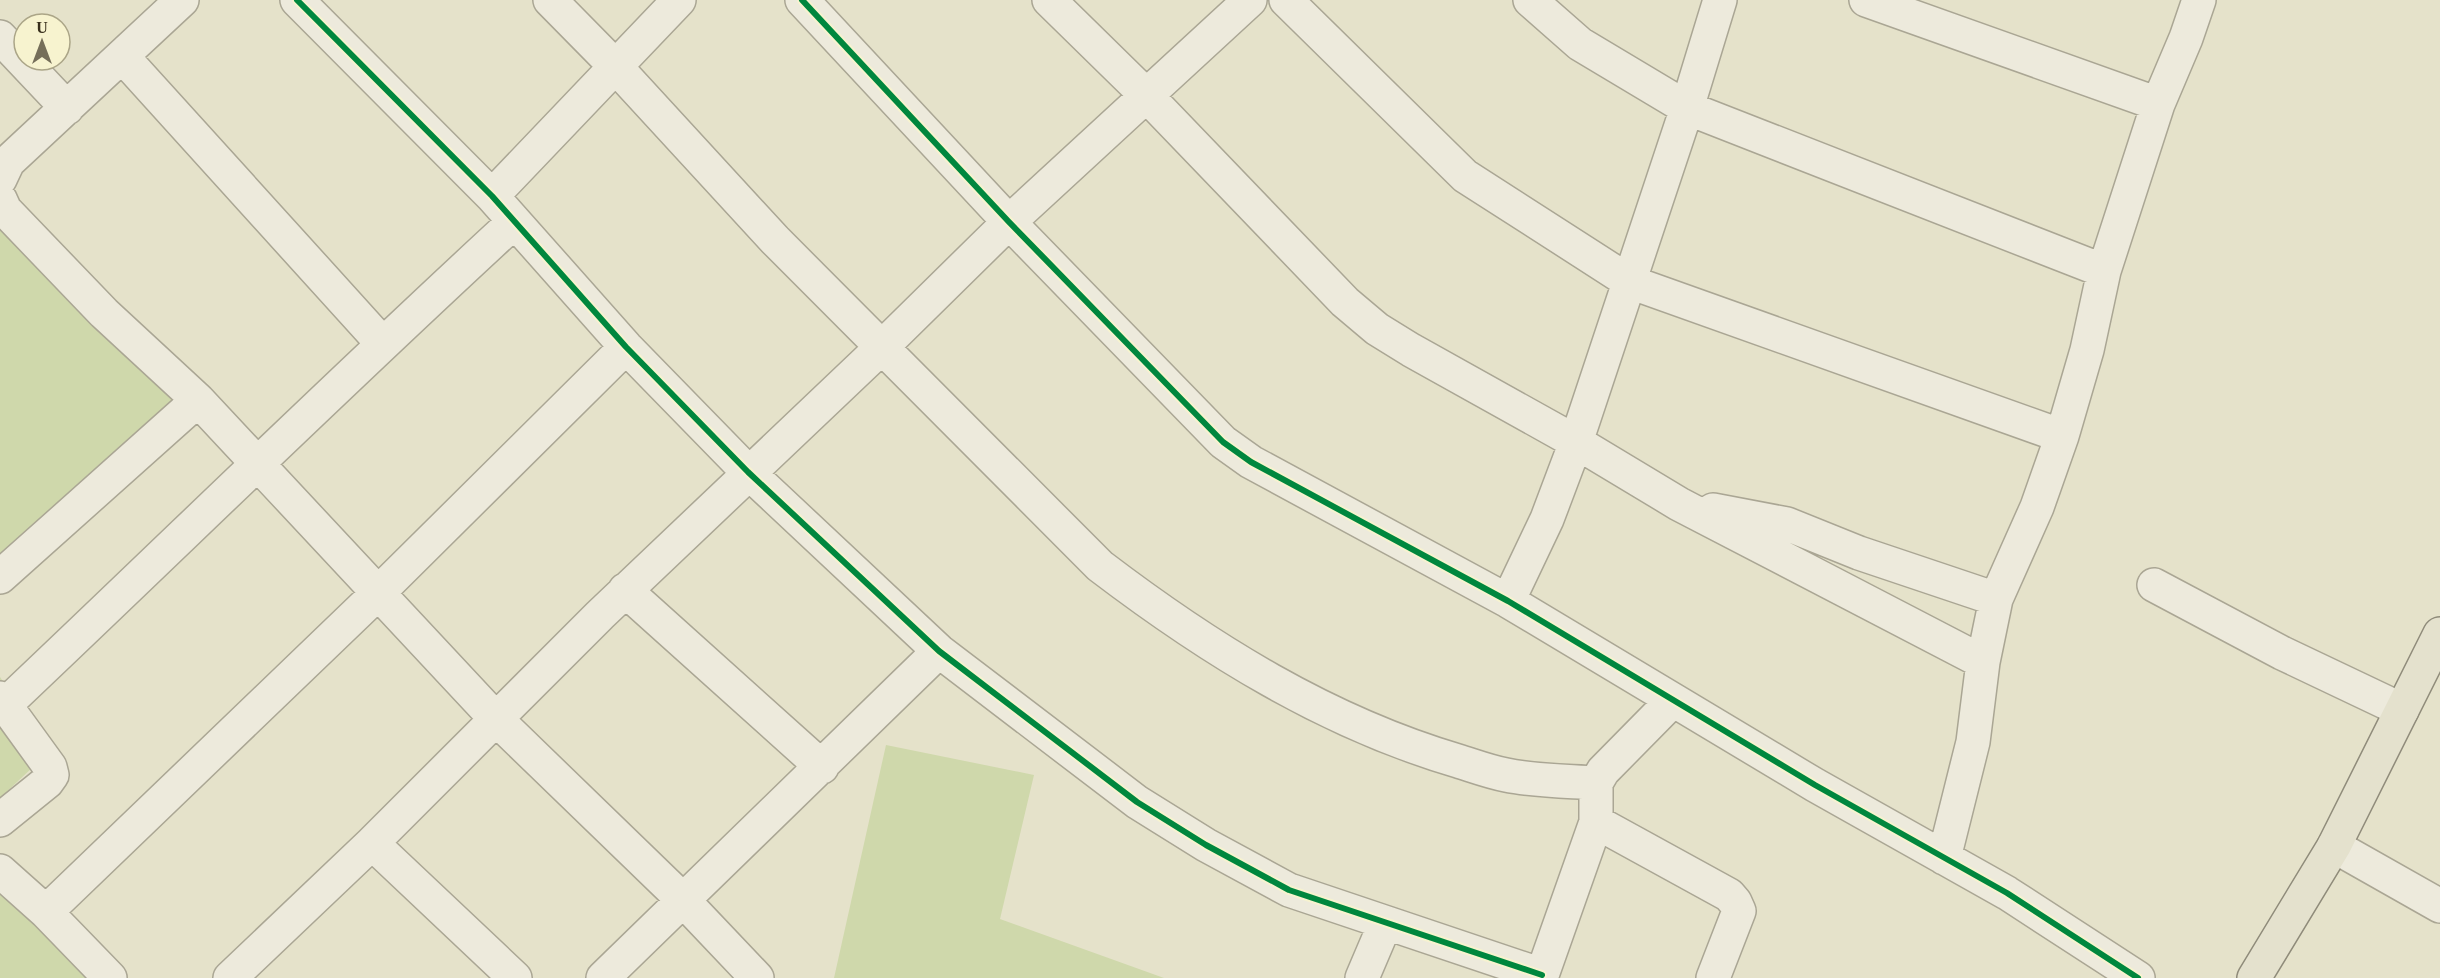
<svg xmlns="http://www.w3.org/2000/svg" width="2440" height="978" viewBox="0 0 2440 978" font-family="'Times New Roman',serif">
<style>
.green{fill:#cfd8ab}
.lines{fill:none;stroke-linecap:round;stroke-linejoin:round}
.minor-casing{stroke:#aaa694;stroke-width:36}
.major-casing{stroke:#8f8b7a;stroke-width:36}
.minor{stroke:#edeadc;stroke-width:33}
.major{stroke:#e4e1cd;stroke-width:33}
.cycleway-casing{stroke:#f7f3cf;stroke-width:10}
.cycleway{stroke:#00873e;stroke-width:6}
</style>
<rect width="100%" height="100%" fill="#e5e2ca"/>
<path class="green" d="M0 216 177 405 0 555Z
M0 677 49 752 0 798Z
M886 745 1034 775 1000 919 1164 978H834Z
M0 886 100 978H0Z"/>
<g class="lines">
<g class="minor-casing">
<path id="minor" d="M297 0 492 196 626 347 748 472 939 651 1137 802 1206 845 1289 890 1542 975
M550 0 615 66 775 240 1100 566C1209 649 1326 722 1458 761 1474 766 1490 772 1506 775 1535 781 1567 781 1596 783
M802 0 1009 222 1223 442 1251 462 1508 601 1815 785 2007 893 2138 978
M1049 0 1147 96 1345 302 1377 329 1411 350 1576 442 1679 504 1983 662
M1286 0 1465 176 1630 282 2062 436
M1530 0 1580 44 1687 108 2104 271
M1866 0 2158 104
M0 37 67 108
M122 56 382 343
M0 179 8 162 182 0
M492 196 679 0
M0 199 5 210 104 313 198 400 495 718 682 899 757 978
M1713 510 1787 524 1859 553 1996 599
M0 577 198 400
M2154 585 2282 653 2402 710
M625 590 822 767
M1508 601 1547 519 1576 442 1687 108 1720 0
M0 698 50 767 52 775 47 782 0 820
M5 705C175 544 342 380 514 222
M1596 822 1729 895 1735 902 1739 911 1713 978
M2334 846 2440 906
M1944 858 1973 742 1983 662 1996 599 2037 507 2062 436 2087 350 2104 271 2158 104 2186 38 2199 0
M0 871 46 912 110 978
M46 912 379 592 626 347
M230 978 372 843
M515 978 372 843 600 615 882 347 1009 222 1250 0
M603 978 939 651
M1362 978 1385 924
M1541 978 1596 822V783L1603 771 1672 701"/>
</g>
<g class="major-casing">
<path id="major" d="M2254 978 2334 846 2440 634"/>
</g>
<use href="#minor" class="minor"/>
<use href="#major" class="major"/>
<g class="cycleway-casing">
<path id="cycleway" d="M297 0 492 196 626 347 748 472 939 651 1137 802 1206 845 1289 890 1542 975
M802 0 1009 222 1223 442 1251 462 1508 601 1815 785 2007 893 2138 978"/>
</g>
<use href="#cycleway" class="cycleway"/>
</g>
<g transform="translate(42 42)"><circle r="28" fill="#f7f3cf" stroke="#aba587" stroke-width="1.5"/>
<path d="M0-4.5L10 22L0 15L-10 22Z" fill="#756e59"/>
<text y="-9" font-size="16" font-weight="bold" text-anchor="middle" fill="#382f1c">U</text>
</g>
</svg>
